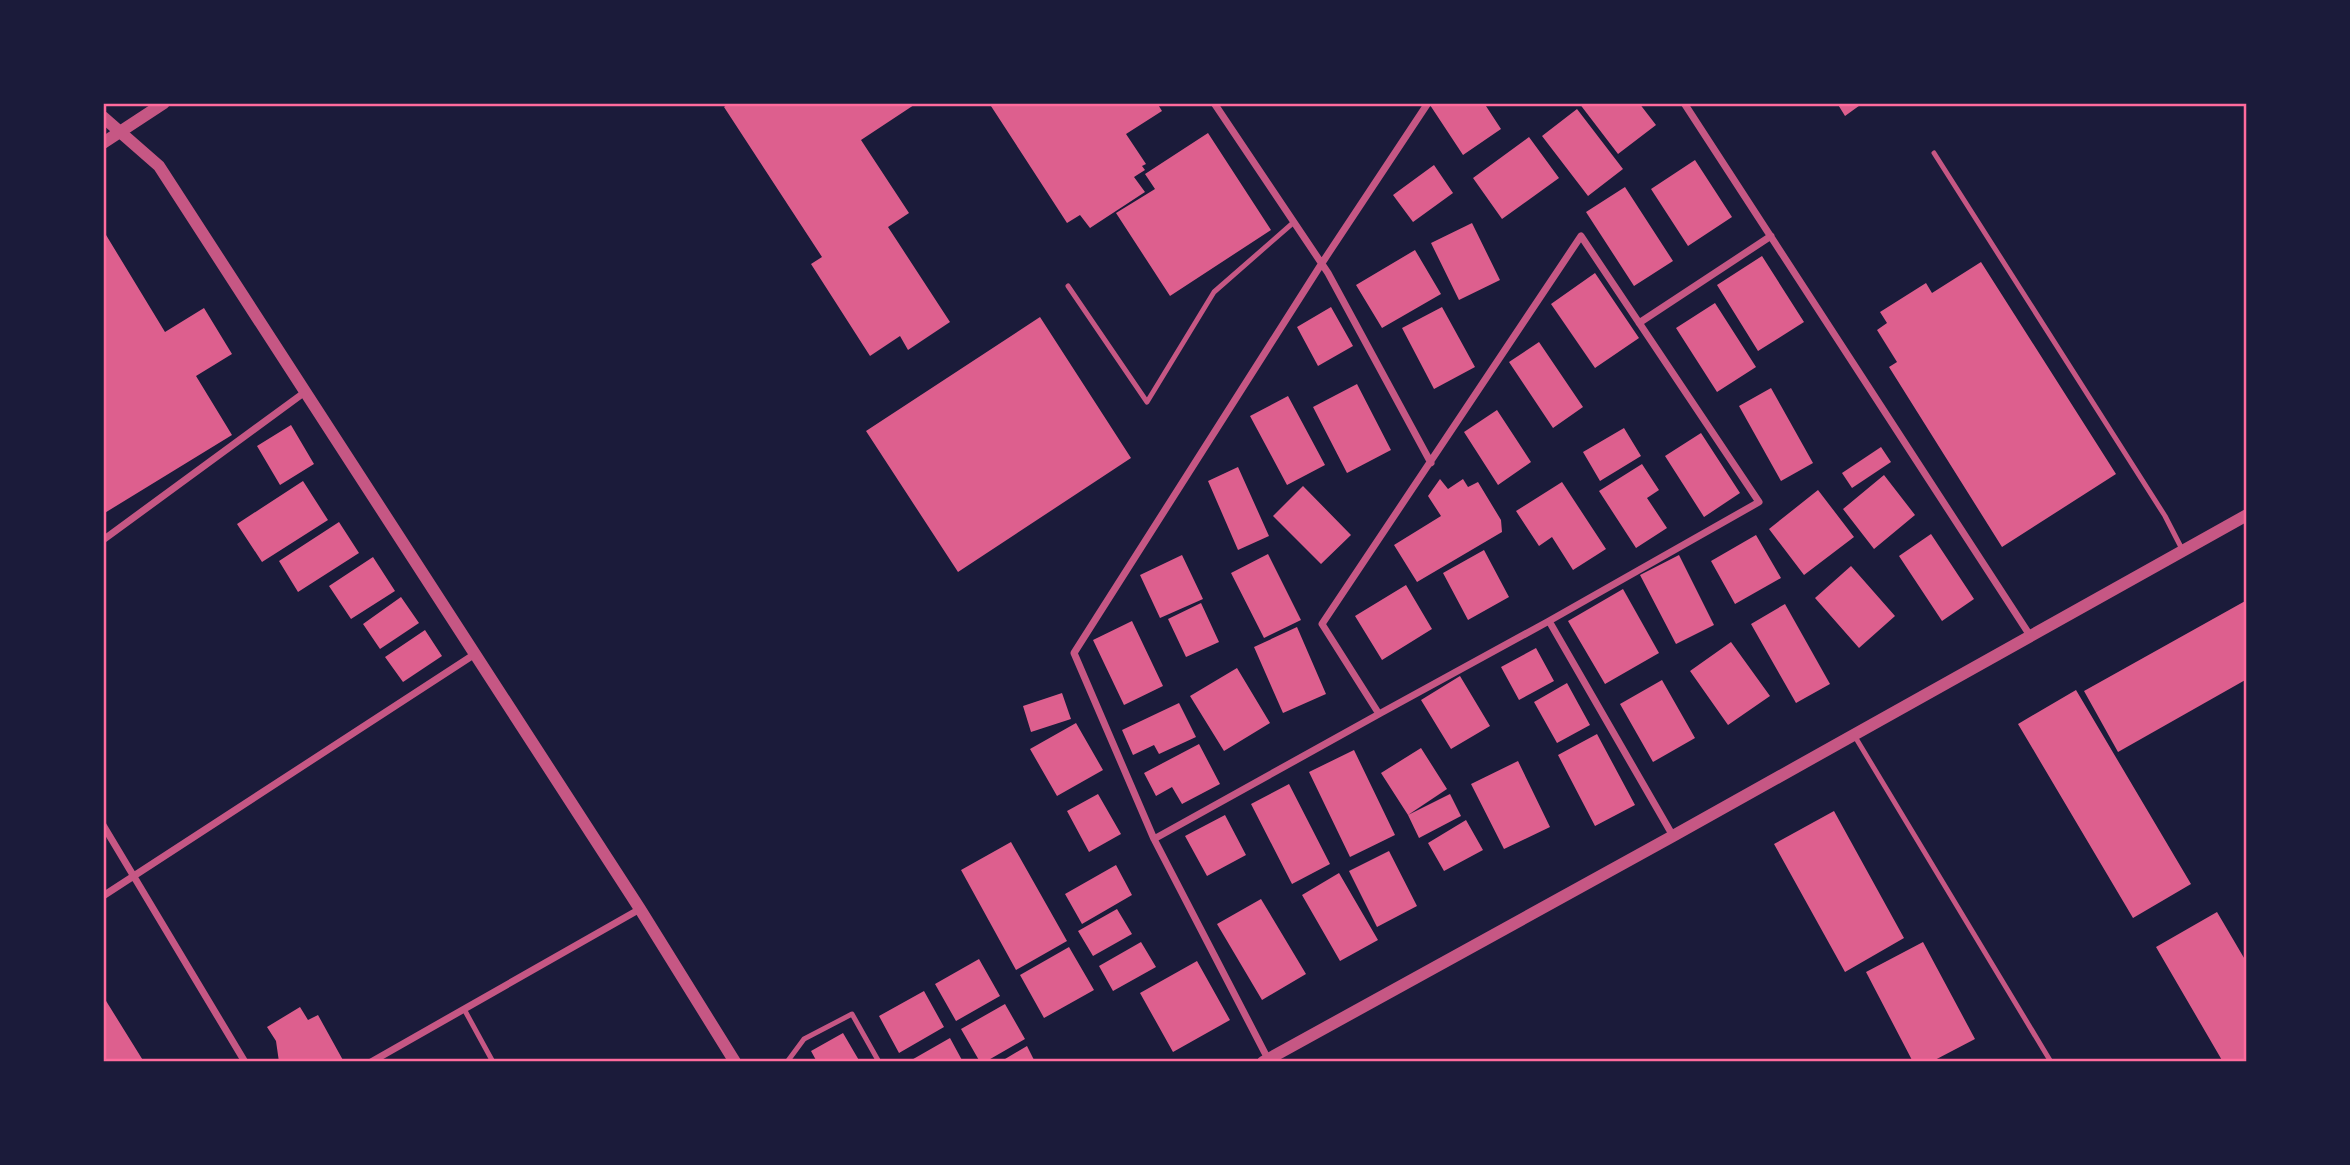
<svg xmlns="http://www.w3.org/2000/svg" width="2350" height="1165" viewBox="0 0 2350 1165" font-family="'Fira Sans',sans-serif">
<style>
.building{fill:#dd5f8e}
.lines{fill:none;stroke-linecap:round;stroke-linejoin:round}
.service{stroke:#c65784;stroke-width:5}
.minor{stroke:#c65784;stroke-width:7}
.tertiary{stroke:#c65784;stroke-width:12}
.neatline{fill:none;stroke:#ff6b9d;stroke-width:2.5}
</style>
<rect width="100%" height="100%" fill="#1b1b3a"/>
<path class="building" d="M729 103H917L861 140 909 213 888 227 950 322 908 350 900 336 870 356 811 264 822 257 724 107Z
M989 103H1157L1162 111 1126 134 1146 164 1142 166 1145 170 1134 177 1145 192 1090 228 1080 215 1067 223Z
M1432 103H1484L1501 129 1463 155 1430 105Z
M1579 103H1639L1656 125 1618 154Z
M1837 103H1863L1845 116Z
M1577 109 1623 169 1588 196 1542 136Z
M1208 133 1271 230 1170 296 1116 213 1155 189 1145 174Z
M1529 137 1559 178 1502 219 1473 178Z
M1695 160 1732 217 1688 246 1651 189Z
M1434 165 1453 193 1413 222 1393 195Z
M1625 187 1673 261 1634 286 1586 212Z
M1472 223 1500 280 1459 300 1431 243Z
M103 230 165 332 204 308 232 354 196 376 232 435 103 514Z
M1415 250 1441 294 1382 328 1356 285Z
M1762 256 1804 322 1758 351 1717 285Z
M1981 262 2116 474 2002 547 1889 367 1897 362 1877 330 1887 323 1880 312 1926 283 1932 293Z
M1595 273 1639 338 1595 368 1551 304Z
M1715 303 1756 367 1717 392 1676 328Z
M1331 307 1353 346 1318 366 1297 327Z
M1442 307 1475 367 1434 389 1402 328Z
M1040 317 1131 458 958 572 866 431Z
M1539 342 1583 407 1553 428 1509 362Z
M1357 384 1391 450 1347 473 1313 407Z
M1771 388 1813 463 1781 481 1739 406Z
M1288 396 1325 465 1287 485 1250 416Z
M1497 410 1531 462 1498 485 1464 432Z
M291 425 314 464 280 485 257 446Z
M1624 428 1641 456 1600 481 1583 452Z
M1701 433 1740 493 1704 517 1665 456Z
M1881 447 1891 462 1852 488 1842 473Z
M1642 464 1659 490 1647 498 1667 528 1636 548 1599 491Z
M1238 467 1269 536 1238 550 1208 481Z
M1884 475 1915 515 1874 549 1843 509Z
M1440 479 1448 489 1463 479 1468 487 1478 482 1501 520 1502 532 1417 582 1394 545 1441 516 1428 496Z
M303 481 328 520 262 562 237 524Z
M1562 482 1606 549 1573 570 1552 537 1539 546 1516 511Z
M1303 486 1351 535 1321 564 1273 516Z
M1818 490 1854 537 1804 575 1769 529Z
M339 522 359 553 298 592 279 561Z
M1931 534 1974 599 1942 621 1899 556Z
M1756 535 1781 578 1735 604 1711 561Z
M1484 550 1509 597 1468 620 1443 573Z
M1268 554 1301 620 1264 638 1231 573Z
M1182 555 1203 599 1160 618 1140 575Z
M1679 555 1714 625 1676 644 1640 575Z
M373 557 395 591 351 619 329 586Z
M1851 566 1895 616 1859 648 1815 598Z
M1406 585 1432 629 1382 660 1355 616Z
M1623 589 1659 653 1605 684 1568 621Z
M401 597 419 623 380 649 363 624Z
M2247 600V679L2118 752 2084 691Z
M1201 603 1219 642 1186 657 1168 619Z
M1785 604 1830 684 1796 703 1751 624Z
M1132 621 1163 686 1124 705 1093 640Z
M1297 627 1326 694 1283 713 1254 647Z
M425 630 442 656 403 682 385 657Z
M1731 642 1770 696 1728 725 1690 671Z
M1536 648 1554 681 1519 700 1501 667Z
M1237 668 1270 723 1224 751 1190 696Z
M1460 676 1490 726 1451 749 1421 700Z
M1662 680 1695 738 1653 762 1620 704Z
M1567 683 1590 725 1557 743 1534 702Z
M2076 690 2191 884 2133 918 2018 724Z
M1062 693 1071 719 1031 732 1023 706Z
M1179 703 1196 737 1159 754 1154 745 1133 755 1122 730Z
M1076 723 1103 770 1057 796 1030 749Z
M1597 734 1635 805 1595 826 1558 755Z
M1199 744 1220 784 1182 804 1172 787 1156 796 1144 773Z
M1421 748 1447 789 1408 815 1450 794 1461 816 1419 838 1408 815 1381 773Z
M1354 750 1395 835 1350 857 1309 772Z
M1518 761 1550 827 1504 849 1471 784Z
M1289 784 1330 864 1292 884 1251 804Z
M1098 794 1121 834 1089 852 1067 811Z
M1834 811 1904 938 1845 972 1774 844Z
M1225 815 1246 855 1207 876 1185 836Z
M1466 820 1483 850 1444 871 1428 843Z
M1011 842 1067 941 1016 970 961 870Z
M1389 851 1417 906 1377 927 1349 871Z
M1116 865 1132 895 1082 924 1065 894Z
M1339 873 1378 940 1340 961 1302 895Z
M1261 899 1306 974 1262 1000 1217 924Z
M1117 909 1132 934 1093 956 1078 931Z
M2217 912 2247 963V1062H2223L2156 947Z
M1141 942 1156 967 1113 991 1099 966Z
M1923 942 1975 1039 1931 1062H1913L1866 972Z
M1069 947 1094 990 1044 1018 1020 975Z
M979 959 1000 996 956 1021 935 984Z
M1197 961 1230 1020 1173 1052 1140 993Z
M924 991 944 1027 899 1053 879 1016Z
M103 996 144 1062H103Z
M1005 1004 1025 1039 985 1062H980L961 1029Z
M300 1007 308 1020 318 1015 344 1062H279L276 1041 267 1027Z
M843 1033 860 1062H817L811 1051Z
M950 1038 963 1062H908Z
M1027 1046 1035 1062H1000Z"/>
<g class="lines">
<path class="service" d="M1934 153 2165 516 2183 551
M1068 286 1147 402 1214 292 1294 222
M1854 735 2051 1062
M464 1009 493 1062
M787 1062 804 1039 852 1014 879 1062"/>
<path class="minor" d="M1214 103 1328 273 1431 463
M1684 103 2031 637
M1639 323 1771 236
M103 540 305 392
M1549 621 1759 502 1581 236 1322 624 1379 714 1549 621 1673 836
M103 825 245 1062
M1154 839 1379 714
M103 896 475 654
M1268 1059 1154 839 1074 653 1322 263 1428 103
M371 1062 640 909"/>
<path class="tertiary" d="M103 117 159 166 640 909 735 1062
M103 143 164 103
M1263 1062 1673 836 2247 515"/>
</g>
<rect width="2350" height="1165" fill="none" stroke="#1b1b3a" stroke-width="210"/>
<rect x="105" y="105" width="2140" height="955" class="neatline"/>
</svg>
